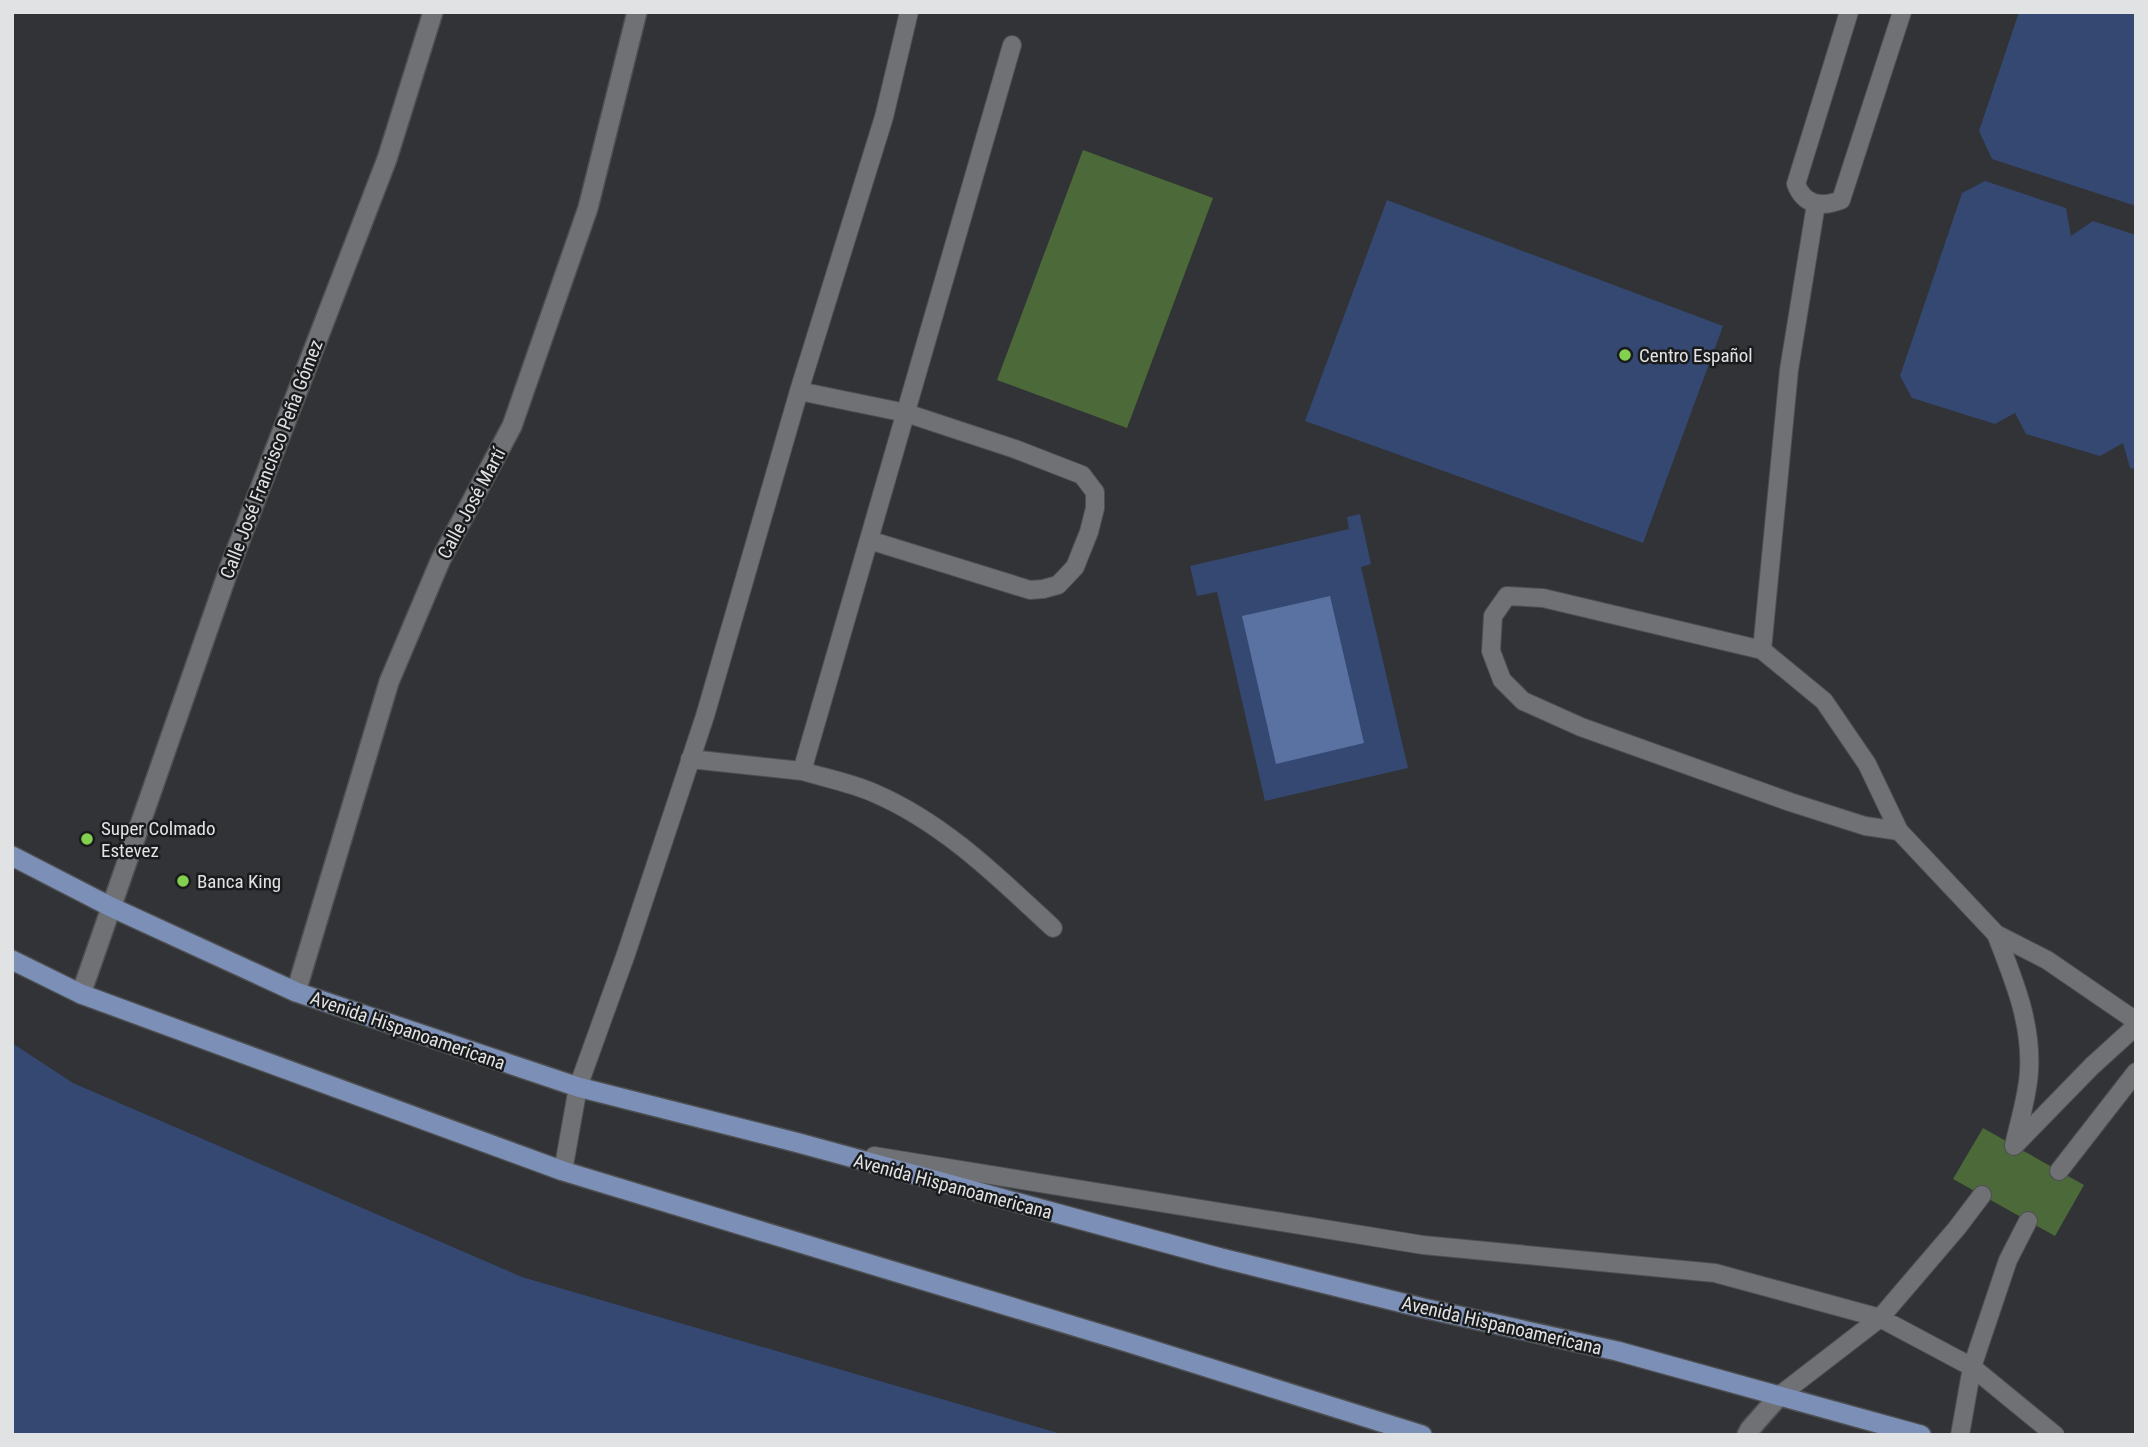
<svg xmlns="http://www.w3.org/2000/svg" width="2148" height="1447" viewBox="0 0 2148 1447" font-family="'Roboto Condensed',sans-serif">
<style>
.green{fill:#344872}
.water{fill:#5a72a2}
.building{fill:#4b6939}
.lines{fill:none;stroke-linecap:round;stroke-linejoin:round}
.service-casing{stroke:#4d4f51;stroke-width:20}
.minor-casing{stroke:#4d4f51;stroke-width:22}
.tertiary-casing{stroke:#4d4f51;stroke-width:22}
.primary-casing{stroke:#4d4f51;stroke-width:22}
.service{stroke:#6f7175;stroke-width:18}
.minor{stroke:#6f7175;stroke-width:19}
.tertiary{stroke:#6f7175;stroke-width:19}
.primary{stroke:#7c8fb6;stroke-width:19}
.poi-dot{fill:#83d04f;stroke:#1a1b1c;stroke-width:2.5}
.labels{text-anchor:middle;stroke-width:5;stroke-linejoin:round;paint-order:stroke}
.poi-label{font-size:19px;fill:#e1e2e4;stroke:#1a1b1c;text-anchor:start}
.street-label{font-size:19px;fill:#e1e2e4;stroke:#1a1b1c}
</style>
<rect width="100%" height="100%" fill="#313336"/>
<path class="green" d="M2019 12H2136V206L1992 159 1979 131Z
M1985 181 2066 208 2071 236 2093 221 2136 235V469L2130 468 2123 443 2100 456 2026 434 2015 413 1995 424 1912 398 1900 376 1962 193Z
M1387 200 1723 326 1643 543 1305 421Z
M1360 514 1371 564 1361 567 1408 768 1265 801 1217 592 1197 596 1190 566 1349 529 1347 517Z
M12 1043 73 1083 522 1277 1065 1435H12Z"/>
<path class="water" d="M1330 596 1364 743 1276 764 1242 616Z"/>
<path class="building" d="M1083 150 1213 198 1127 428 997 380Z
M1983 1128 2084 1185 2055 1236 1953 1179Z"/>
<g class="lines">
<g class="service-casing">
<path id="service" d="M1849 12 1796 184C1804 205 1821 208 1841 200L1902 12
M1012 45 802 771C825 778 852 783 874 793 944 823 998 877 1053 928
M799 391 906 413 1015 449 1082 475 1095 492V508L1089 532 1075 567 1058 585 1043 589 1030 590 869 540
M1762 650 1789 370 1816 204
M690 759 802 771
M1899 831 1865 826 1790 802 1581 727 1523 701 1502 680 1491 651 1493 616 1507 596 1543 598 1762 650 1824 701 1867 764 1899 831 1996 934 2047 960 2136 1021
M1996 934C2013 978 2032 1022 2029 1071 2028 1095 2019 1122 2014 1146
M2014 1146 2092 1066 2136 1026
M874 1156 1423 1245 1715 1273 1880 1318 1972 1367 2055 1435
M563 1171 578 1087 626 954 705 716 799 391 884 117 909 12
M2059 1171 2136 1072
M1780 1395 1880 1318 1957 1228 1982 1195
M1960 1435 1972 1367 2008 1260 2028 1221"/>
</g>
<g class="minor-casing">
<path id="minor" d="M296 992 389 682 441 559 512 426 588 208 637 12
M81 994 229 569 387 159 433 12"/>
</g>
<g class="tertiary-casing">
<path id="tertiary" d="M1747 1435 1750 1429 1780 1395"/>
</g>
<g class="primary-casing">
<path id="primary" d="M12 856 111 907 296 992 578 1087 795 1142 1221 1258 1423 1308 1617 1351 1921 1435
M12 960 81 994 563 1171 1130 1343 1422 1435"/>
</g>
<use href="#service" class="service"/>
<use href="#minor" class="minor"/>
<use href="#tertiary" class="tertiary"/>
<use href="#primary" class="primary"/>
</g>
<g class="poi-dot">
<circle cx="1625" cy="355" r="7"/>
<circle cx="87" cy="839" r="7"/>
<circle cx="183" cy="881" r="7"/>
</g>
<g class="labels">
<g class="poi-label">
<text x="1639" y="362">Centro Español</text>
<text x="101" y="835">Super Colmado<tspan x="101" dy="22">Estevez</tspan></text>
<text x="197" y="888">Banca King</text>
</g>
<g class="street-label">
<text transform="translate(271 459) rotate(-69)" y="7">Calle José Francisco Peña Gómez</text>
<text transform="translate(471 503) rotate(-62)" y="7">Calle José Martí</text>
<text transform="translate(408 1030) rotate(19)" y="7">Avenida Hispanoamericana</text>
<text transform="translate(953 1186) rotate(15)" y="7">Avenida Hispanoamericana</text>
<text transform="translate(1502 1325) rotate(13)" y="7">Avenida Hispanoamericana</text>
</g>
</g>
<rect width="2148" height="1447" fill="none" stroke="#e1e2e4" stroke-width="28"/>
</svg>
